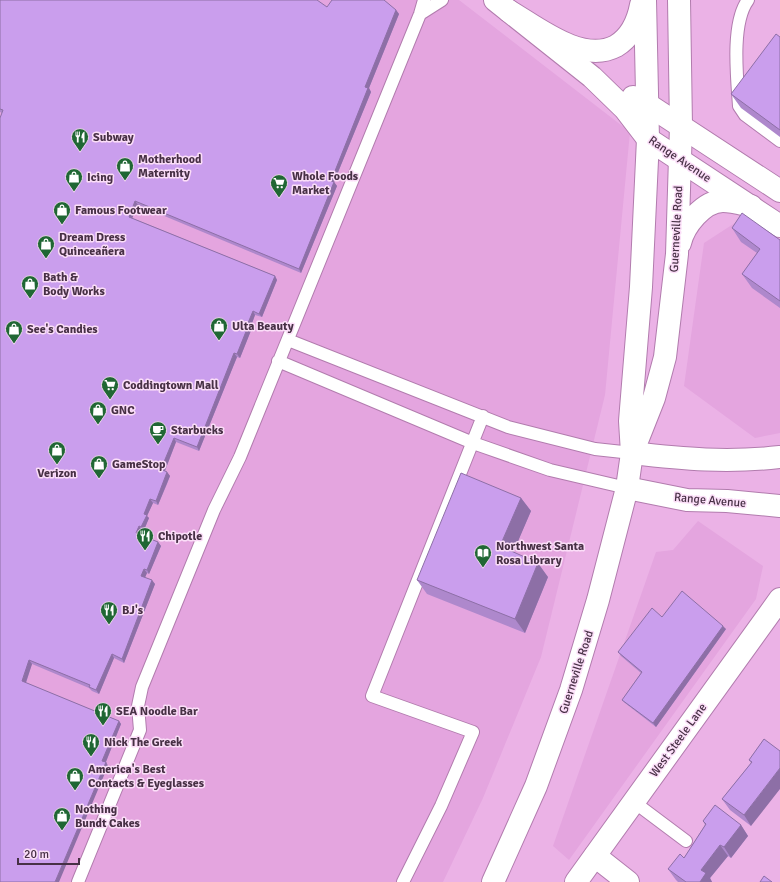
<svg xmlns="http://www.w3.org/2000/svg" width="780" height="882" viewBox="0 0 780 882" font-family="Signika,sans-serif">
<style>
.built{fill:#e4a5df}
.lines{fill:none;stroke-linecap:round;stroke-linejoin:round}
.service-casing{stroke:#b27cae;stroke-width:14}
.minor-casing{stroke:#b27cae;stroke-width:24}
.tertiary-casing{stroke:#b27cae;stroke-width:24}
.secondary-casing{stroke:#b27cae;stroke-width:24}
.service{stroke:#fff;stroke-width:12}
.minor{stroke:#fff;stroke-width:22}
.tertiary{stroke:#fff;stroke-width:22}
.secondary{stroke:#fff;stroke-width:22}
.wall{fill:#ae88cc}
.shaded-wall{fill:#8d6fa6}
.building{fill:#ca9eed;stroke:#8d6fa6}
.labels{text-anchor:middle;stroke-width:3;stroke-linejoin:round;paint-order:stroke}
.poi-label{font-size:12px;font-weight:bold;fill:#473045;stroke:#fbdef8;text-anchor:start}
.street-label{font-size:12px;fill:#473045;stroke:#fbdef8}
</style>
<rect width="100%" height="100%" fill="#ebb2e6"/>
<path class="built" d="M0 0H459L630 132 605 395 541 657 483 798 443 882H0Z
M741 219 780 245V433L755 438 684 386 704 243Z
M698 521 763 566 756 599 569 860 553 846 656 552 673 550Z"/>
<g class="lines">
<g class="service-casing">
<path id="service" d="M748 0C731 23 737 77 739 106L745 115 780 141
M420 14 442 0
M288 340 508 427 595 449 632 453
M278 361 473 443 550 470 627 488
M634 802 686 841
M78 882 140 730 138 706 142 687 214 510 240 457 420 14 424 0
M403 882 441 806 473 732 372 696 483 416"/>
</g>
<g class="minor-casing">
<path id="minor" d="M632 453C684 459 727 463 780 457
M627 488 687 500 727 501 780 506
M595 856 628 882"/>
</g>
<g class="tertiary-casing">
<path id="tertiary" d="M495 0 592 77 625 109 648 139 780 226
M633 97 647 104 780 191
M576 882 780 599"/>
</g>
<g class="secondary-casing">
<path id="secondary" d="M509 11C538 28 582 64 616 46 631 37 638 21 641 5
M680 243C684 226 703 201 723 201 732 201 742 204 751 206
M635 446 654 398 665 357 677 254 681 126 679 0
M493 882 536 786 571 690 598 600 627 488 632 453 630 421 641 287 648 139 645 0"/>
</g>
<use href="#service" class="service"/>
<use href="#minor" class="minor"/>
<use href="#tertiary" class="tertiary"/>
<use href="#secondary" class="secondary"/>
</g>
<path class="wall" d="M0 0 327 7 396 10 399 14 369 88 371 92 334 182 337 186 301 273 138 205 132 218 275 276 277 280 262 317 255 315 251 326 252 328 240 358 237 357 199 451 176 442 165 471 167 472 170 476 167 484 158 505 153 503 147 516 149 518 144 530H142L139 535 158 542 161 546 149 574 147 573 145 577 155 584 124 663 114 658 99 694 92 691 89 688 32 664 26 683 119 721 121 724 106 762 108 766 0 882 2 113 0 112Z
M780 37V137L741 108 731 94Z
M732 228 780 240V308L752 288 742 274 757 253 741 242Z
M521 498 531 511 513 552 548 577 525 633 427 594 417 580Z
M662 617 726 629 656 727 625 703 622 700 641 673 621 656 618 652Z
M764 739 751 826 730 810 722 799 751 763 749 760Z
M703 821 741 825 748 836 731 858 728 856 710 878 712 882H678L676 880 668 869 684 858 705 825Z"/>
<path class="shaded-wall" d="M396 10 399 14 369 88 371 92 334 182 337 186 301 273 299 269 365 87Z
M135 201 138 205 131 221 129 217Z
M275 276 277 280 262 317 259 314Z
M253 311 255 315 251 326 252 328 240 358 237 354 248 323Z
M234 353 237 357 199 451 197 447Z
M174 438 176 442 164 473 161 469Z
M167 472 170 476 158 505 156 501Z
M521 498 531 511 510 560 500 546Z
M150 499 153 503 147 516 149 518 144 530 141 527 144 514Z
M139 526 142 530 138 537 136 533Z
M158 542 161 546 149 574 147 570Z
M538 563 548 577 525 633 515 619Z
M144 569 147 573 144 580 141 576Z
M152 580 155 584 124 663 122 659Z
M723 626 726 629 656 727 653 723Z
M112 654 114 658 99 694 96 690Z
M29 660 32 664 25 685 22 681Z
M119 721 121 724 105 764 102 761Z
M106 762 108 766 59 882H55Z
M780 768V789L751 826 744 815Z
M741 825 748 836 731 858 724 847Z
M720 845 728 856 710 878 712 882H700L701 870Z"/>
<path class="building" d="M0 0H317L327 7 332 0H384L396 10 365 87 368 88 331 181 334 182 299 269 135 201 129 217 275 276 259 314 253 311 248 323 249 324 237 354 234 353 197 447 174 438 161 469 167 472 164 480 156 501 150 499 144 514 147 515 141 527 139 526 136 533 158 542 147 570 144 569 141 576 152 580 122 659 112 654 96 690 89 687 90 685 29 660 22 681 119 721 102 761 106 762 55 882H0V118L3 110 0 109Z
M776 34 780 37V130L731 94Z
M742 213 780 240V301L742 274 760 249 732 228Z
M461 473 521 498 500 546 538 563 515 619 417 580Z
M682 591 723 626 653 723 622 700 642 672 618 652 652 608 662 617Z
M764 739 780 751V768L744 815 722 799 752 762 749 760Z
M715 805 741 825 724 847 720 845 701 870 706 873 700 882H686L668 869 680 854 684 858 706 824 703 821Z
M764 876 772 882H760Z"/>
<defs>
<g id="restaurant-pin" transform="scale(0.9)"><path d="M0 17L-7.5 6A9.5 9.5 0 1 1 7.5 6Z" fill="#206734" stroke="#fbdef8"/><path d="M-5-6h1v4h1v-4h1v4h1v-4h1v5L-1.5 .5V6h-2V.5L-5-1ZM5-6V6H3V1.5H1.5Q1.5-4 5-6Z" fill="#fff"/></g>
<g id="shop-pin" transform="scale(0.9)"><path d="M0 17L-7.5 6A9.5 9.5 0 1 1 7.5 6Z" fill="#206734" stroke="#fbdef8"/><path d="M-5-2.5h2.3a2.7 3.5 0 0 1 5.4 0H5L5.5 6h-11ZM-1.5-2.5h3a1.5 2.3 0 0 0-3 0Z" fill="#fff"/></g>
<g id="supermarket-pin" transform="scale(0.9)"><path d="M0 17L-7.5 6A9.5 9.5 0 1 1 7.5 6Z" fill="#206734" stroke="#fbdef8"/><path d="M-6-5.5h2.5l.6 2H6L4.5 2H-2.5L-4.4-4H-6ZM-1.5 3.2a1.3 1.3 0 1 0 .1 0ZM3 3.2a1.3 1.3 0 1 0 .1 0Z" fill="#fff"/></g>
<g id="cafe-pin" transform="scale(0.9)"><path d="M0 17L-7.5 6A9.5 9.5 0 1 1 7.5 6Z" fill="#206734" stroke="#fbdef8"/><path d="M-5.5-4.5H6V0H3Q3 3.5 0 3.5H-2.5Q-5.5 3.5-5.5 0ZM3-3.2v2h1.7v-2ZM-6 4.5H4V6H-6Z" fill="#fff"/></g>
<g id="library-pin" transform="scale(0.9)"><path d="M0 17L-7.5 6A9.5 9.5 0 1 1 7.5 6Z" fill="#206734" stroke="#fbdef8"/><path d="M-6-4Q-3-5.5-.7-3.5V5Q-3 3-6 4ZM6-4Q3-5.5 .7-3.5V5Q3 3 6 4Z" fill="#fff"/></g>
</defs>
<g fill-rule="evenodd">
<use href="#restaurant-pin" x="80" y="137"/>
<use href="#shop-pin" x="125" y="166"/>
<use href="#shop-pin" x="74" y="177"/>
<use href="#supermarket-pin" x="279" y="183"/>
<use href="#shop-pin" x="62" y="210"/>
<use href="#shop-pin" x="46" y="244"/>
<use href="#shop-pin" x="30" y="284"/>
<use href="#shop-pin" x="219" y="326"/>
<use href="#shop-pin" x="14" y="329"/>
<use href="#supermarket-pin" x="110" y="385"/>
<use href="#shop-pin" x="98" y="410"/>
<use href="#cafe-pin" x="158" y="430"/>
<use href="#shop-pin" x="57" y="450"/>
<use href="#shop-pin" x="99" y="464"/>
<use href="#restaurant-pin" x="145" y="536"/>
<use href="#library-pin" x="483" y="553"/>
<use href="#restaurant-pin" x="109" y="610"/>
<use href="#restaurant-pin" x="103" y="711"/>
<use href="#restaurant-pin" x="91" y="742"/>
<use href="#shop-pin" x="75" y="776"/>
<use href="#shop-pin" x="62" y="816"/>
</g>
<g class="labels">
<g class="poi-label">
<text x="93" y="141">Subway</text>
<text x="138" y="163">Motherhood<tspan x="138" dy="14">Maternity</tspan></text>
<text x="292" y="180">Whole Foods<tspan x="292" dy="14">Market</tspan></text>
<text x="87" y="181">Icing</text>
<text x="75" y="214">Famous Footwear</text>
<text x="59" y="241">Dream Dress<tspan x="59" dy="14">Quinceañera</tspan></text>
<text x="43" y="281">Bath &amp;<tspan x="43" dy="14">Body Works</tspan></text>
<text x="232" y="330">Ulta Beauty</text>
<text x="27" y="333">See's Candies</text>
<text x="123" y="389">Coddingtown Mall</text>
<text x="111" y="414">GNC</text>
<text x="171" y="434">Starbucks</text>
<text x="112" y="468">GameStop</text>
<text x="57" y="477" text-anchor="middle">Verizon</text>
<text x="158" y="540">Chipotle</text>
<text x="496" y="550">Northwest Santa<tspan x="496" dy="14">Rosa Library</tspan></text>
<text x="122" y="614">BJ's</text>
<text x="116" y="715">SEA Noodle Bar</text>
<text x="104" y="746">Nick The Greek</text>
<text x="88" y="773">America's Best<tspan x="88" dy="14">Contacts &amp; Eyeglasses</tspan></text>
<text x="75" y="813">Nothing<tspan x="75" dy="14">Bundt Cakes</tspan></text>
</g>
<g class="street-label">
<text transform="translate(680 159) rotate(34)" y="4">Range Avenue</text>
<text transform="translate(676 229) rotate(-87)" y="4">Guerneville Road</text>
<text transform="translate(710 500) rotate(5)" y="4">Range Avenue</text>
<text transform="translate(576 672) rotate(-72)" y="4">Guerneville Road</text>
<text transform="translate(678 740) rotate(-54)" y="4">West Steele Lane</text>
</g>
</g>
<path d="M18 858v6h61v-6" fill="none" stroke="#473045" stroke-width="2"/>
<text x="24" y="858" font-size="12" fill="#473045" stroke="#fbdef8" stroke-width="3" paint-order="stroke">20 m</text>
</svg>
